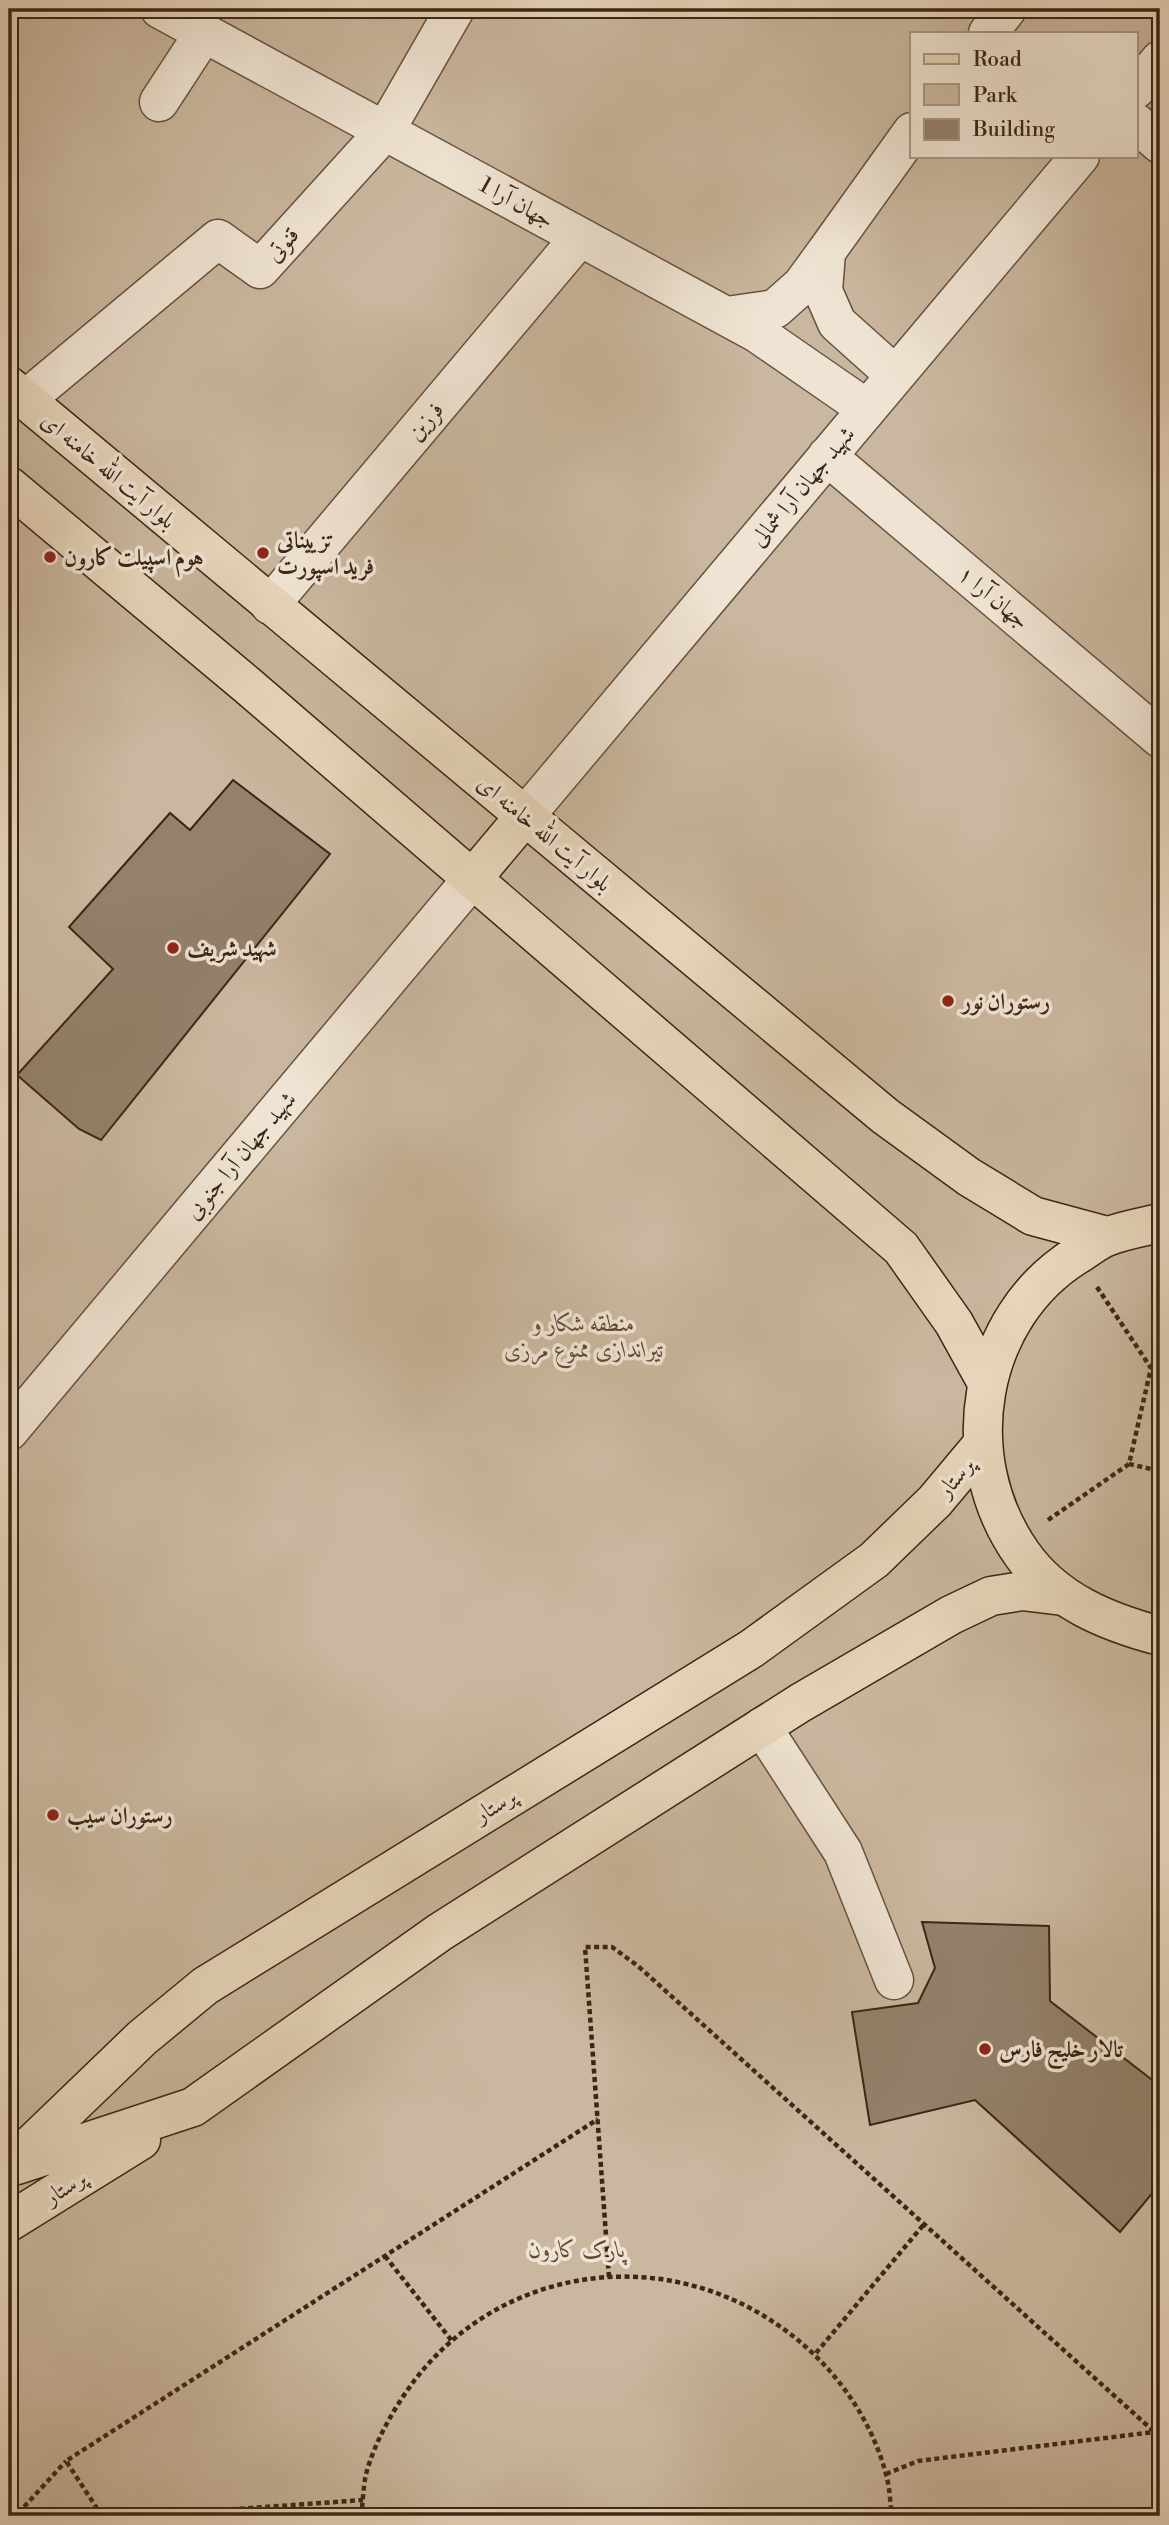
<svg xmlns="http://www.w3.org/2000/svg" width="1169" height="2525" viewBox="0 0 1169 2525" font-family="'Libre Bodoni',Amiri,serif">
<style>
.green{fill:#cab79f;stroke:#826e5a;stroke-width:2;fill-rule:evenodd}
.building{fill:#94816c;stroke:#3b2616;stroke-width:2}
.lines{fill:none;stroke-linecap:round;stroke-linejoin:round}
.minor-casing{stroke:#66523f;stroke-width:41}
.major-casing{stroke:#3b2616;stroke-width:41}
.path{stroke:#3b2616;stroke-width:4.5;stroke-dasharray:5 3.5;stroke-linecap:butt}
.minor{stroke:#efe4d3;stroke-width:38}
.major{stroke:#e7d5bb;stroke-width:38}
.poi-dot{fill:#8f2418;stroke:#efe4d3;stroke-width:2.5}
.labels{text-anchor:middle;stroke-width:7;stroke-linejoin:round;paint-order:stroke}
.street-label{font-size:23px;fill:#3b2616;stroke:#efe4d3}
.poi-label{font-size:23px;font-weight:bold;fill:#3b2616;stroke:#efe4d3;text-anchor:start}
.park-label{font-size:23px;font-style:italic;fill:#5f4a38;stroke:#efe4d3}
</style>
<rect width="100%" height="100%" fill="#e7d5bb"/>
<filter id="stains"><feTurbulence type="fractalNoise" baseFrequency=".00286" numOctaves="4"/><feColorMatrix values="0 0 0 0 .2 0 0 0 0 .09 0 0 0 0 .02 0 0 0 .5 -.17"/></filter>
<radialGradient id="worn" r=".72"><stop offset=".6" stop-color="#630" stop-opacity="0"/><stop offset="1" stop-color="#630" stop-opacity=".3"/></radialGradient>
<path class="green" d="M9 9H1160V2516H9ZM912 33H1136V156H912Z"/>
<path class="building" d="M233 780 330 854 101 1140 79 1129 17 1075 113 969 69 927 170 813 190 830Z
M922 1922 1049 1926 1050 2001 1160 2086V2184L1120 2232 975 2100 870 2125 852 2012 918 2003 935 1968Z"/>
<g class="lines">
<g class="minor-casing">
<path id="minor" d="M160 9 757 333 867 409
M988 33 1007 9
M1136 89 1160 60
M159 102 204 33
M1136 123 1160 144
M727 316 775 309 802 285 826 252
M895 375 837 323 823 291 826 252 912 132
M25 400 218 239 260 269 385 131 455 9
M827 456 1160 738
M270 605 580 237
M525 816 1080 156
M9 1431 472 879
M762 1727 843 1852 894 1980"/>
</g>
<g class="major-casing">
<path id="major" d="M9 386 885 1116 969 1177 1033 1216 1107 1236
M9 486 247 685 901 1248 954 1323 986 1381
M472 879 525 816
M1160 1223C1143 1227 1125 1230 1109 1236 1097 1240 1087 1249 1077 1255 976 1318 954 1458 1022 1554 1055 1601 1107 1622 1160 1636
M17 2165 193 2107 440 1932 800 1703 951 1615 991 1596 1022 1591 1063 1596
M9 2166 142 2038 205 1986 751 1649 874 1560 935 1501 981 1446
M9 2222 141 2140"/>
</g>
<path class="path" d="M1097 1287 1151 1368
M1129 1464 1160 1471
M1048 1520 1129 1464 1151 1368 1160 1370
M385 2256 452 2341
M609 2277 585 1947H612L638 1966 1160 2437
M816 2353 925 2223
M886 2474 918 2461 1154 2432
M10 2516 23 2508 66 2461
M102 2516 66 2461 598 2119
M138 2516 363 2500
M361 2516C363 2503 363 2488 366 2474 375 2441 394 2408 414 2381 505 2262 671 2243 789 2333 835 2368 871 2418 886 2474 890 2488 890 2503 892 2516"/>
<use href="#minor" class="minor"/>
<use href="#major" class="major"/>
</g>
<g class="poi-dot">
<circle cx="263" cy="553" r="7"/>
<circle cx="50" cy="557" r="7"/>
<circle cx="173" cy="948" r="7"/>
<circle cx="948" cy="1001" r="7"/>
<circle cx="53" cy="1815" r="7"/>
<circle cx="985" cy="2049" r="7"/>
</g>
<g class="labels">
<g class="street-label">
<text transform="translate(517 202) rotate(29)" y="8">جهان آرا 1</text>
<text transform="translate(282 244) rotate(-48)" y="8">قنوتی</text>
<text transform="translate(425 421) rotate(-50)" y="8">فرزین</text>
<text transform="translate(109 470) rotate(40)" y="8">بلوار آیت الله خامنه ای</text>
<text transform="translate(802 486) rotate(-50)" y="8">شهید جهان آرا شمالی</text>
<text transform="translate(994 597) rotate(40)" y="8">جهان آرا ۱</text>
<text transform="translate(545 833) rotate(40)" y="8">بلوار آیت الله خامنه ای</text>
<text transform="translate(240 1155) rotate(-50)" y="8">شهید جهان آرا جنوبی</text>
<text transform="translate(955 1477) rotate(-50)" y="8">پرستار</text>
<text transform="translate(495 1805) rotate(-31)" y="8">پرستار</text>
<text transform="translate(65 2187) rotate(-32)" y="8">پرستار</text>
</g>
<g class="poi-label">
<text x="277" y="548">تزییناتی<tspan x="277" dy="26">فرید اسپورت</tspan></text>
<text x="64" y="565">هوم اسپیلت کارون</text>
<text x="187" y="956">شهید شریف</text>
<text x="962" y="1009">رستوران نور</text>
<text x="67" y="1823">رستوران سیب</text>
<text x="999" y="2057">تالار خلیج فارس</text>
</g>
<g class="park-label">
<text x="584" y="1331">منطقه شکار و<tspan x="584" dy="26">تیراندازی ممنوع مرزی</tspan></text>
<text x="577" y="2257">پارک کارون</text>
</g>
</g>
<rect width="1169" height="2525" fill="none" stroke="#e7d5bb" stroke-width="35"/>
<rect x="10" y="10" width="1148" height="2504" fill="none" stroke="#3b2616" stroke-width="3.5"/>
<rect x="18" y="18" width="1134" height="2490" fill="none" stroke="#3b2616" stroke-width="2"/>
<rect x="910" y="32" width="228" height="126" fill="#efe4d3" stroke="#a79887" stroke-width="2"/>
<rect x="924" y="54" width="35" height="10" fill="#e7d5bb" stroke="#a79887" stroke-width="2"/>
<text x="973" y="66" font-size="21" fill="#3b2616">Road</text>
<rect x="924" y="84" width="35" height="21" fill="#cab79f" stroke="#a79887" stroke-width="2"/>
<text x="973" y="102" font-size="21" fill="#3b2616">Park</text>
<rect x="924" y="119" width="35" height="21" fill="#94816c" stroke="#a79887" stroke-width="2"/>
<text x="973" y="136" font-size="21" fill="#3b2616">Building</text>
<rect width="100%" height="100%" filter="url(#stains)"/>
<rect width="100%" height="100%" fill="url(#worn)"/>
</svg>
